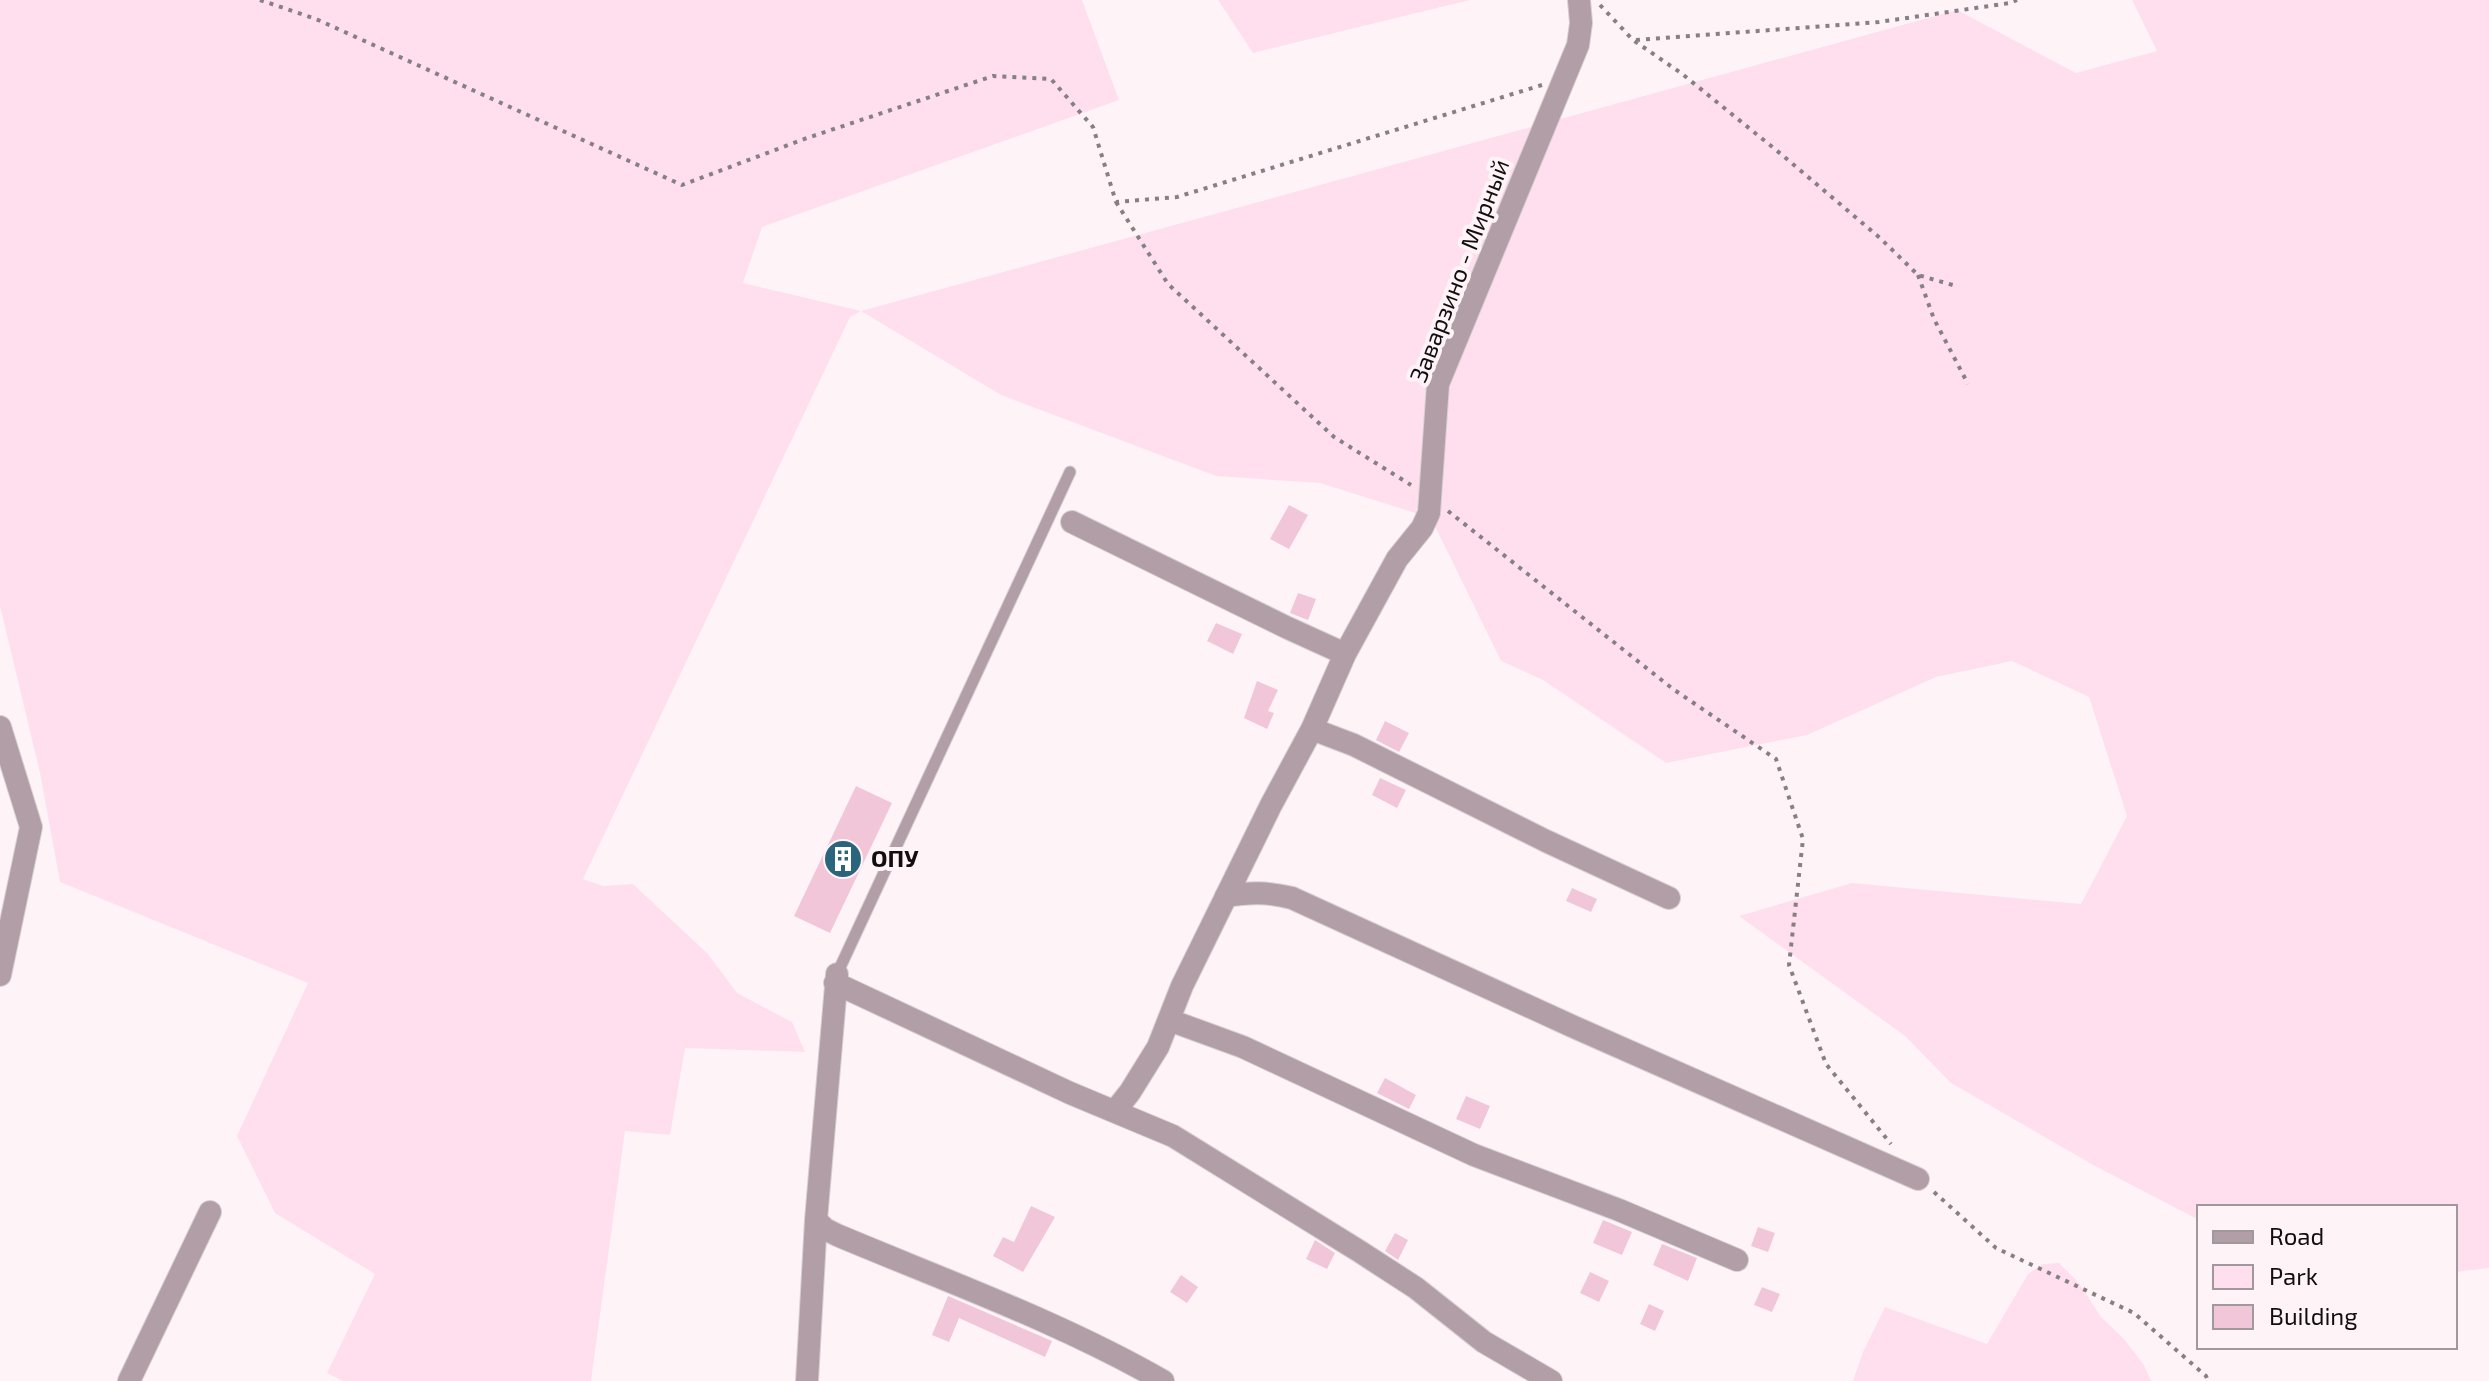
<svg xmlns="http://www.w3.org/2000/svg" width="2489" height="1381" viewBox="0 0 2489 1381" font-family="'Exo 2',sans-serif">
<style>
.green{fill:#ffdfed}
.building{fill:#f2c6d9}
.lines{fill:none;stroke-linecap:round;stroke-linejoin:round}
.lane-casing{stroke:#d8cfd3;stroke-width:13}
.street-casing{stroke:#d8cfd3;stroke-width:24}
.path{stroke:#878083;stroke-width:4;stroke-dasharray:4 6;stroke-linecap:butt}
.lane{stroke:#b19ea6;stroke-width:11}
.street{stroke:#b19ea6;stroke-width:22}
.labels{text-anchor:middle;stroke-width:8;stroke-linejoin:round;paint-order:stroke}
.street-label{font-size:24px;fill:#120d0f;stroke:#fef4f8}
.poi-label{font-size:24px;font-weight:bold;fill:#120d0f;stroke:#fef4f8;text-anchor:start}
</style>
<rect width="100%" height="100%" fill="#fef4f8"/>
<path class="green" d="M0 0H1082L1119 100 762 227 743 283 861 311 1957 10 2076 73 2157 51 2132 0H2489V1268L2455 1272V1207H2199V1220L2095 1166 1951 1083 1905 1036 1739 916 1852 883 2081 904 2127 816 2089 697 2012 661 1936 677 1807 735 1666 763 1543 680 1501 661 1431 518 1320 483 1216 476 1001 395 861 311 850 317 583 879 603 886 633 884 708 954 737 993 792 1022 805 1052 685 1048 670 1135 625 1131 591 1381H343L327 1373 375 1274 275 1213 237 1136 308 983 60 882 40 773 0 606Z
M1218 0H1470L1253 53Z
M2059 1263 2079 1283 2101 1317 2124 1339 2144 1365 2151 1381H1853L1863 1352 1885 1307 1987 1344 2028 1274 2043 1264Z"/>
<path class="building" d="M1289 505 1308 515 1289 549 1270 539Z
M1298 593 1316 599 1308 620 1290 613Z
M1216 623 1242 634 1233 654 1207 641Z
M1257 681 1278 690 1268 711 1274 713 1267 729 1244 718Z
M1385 721 1409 733 1399 752 1376 740Z
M1380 778 1406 790 1397 808 1372 795Z
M856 786 892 803 830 933 794 916Z
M1572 888 1597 899 1591 912 1566 901Z
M1385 1078 1416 1095 1409 1109 1377 1093Z
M1466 1096 1490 1106 1480 1129 1456 1119Z
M1031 1206 1055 1217 1023 1272 993 1256 1003 1237 1014 1242Z
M1603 1220 1632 1232 1622 1255 1593 1243Z
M1758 1227 1775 1233 1768 1252 1751 1246Z
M1395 1233 1408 1240 1398 1260 1385 1251Z
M1315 1240 1335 1253 1327 1269 1306 1259Z
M1662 1244 1697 1258 1688 1281 1653 1265Z
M1590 1272 1609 1281 1599 1302 1580 1293Z
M1181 1275 1198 1287 1187 1303 1170 1292Z
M1762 1287 1780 1294 1772 1312 1754 1305Z
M948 1296 1052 1341 1045 1357 959 1318 949 1342 932 1335Z
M1649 1304 1664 1311 1655 1331 1640 1324Z"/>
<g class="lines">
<g class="lane-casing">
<path id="lane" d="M837 974 1070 472"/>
</g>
<g class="street-casing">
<path id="street" d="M1072 522 1288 628 1345 654
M0 727 31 827 0 975
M1312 729 1354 745 1546 841 1669 898
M1226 896C1250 892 1268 892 1292 898L1574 1027 1918 1179
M835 983 1070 1093 1173 1136 1359 1251 1416 1288 1484 1342 1551 1381
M1169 1020 1243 1047 1474 1155 1619 1210 1737 1260
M1115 1111 1130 1092 1158 1047 1182 986 1271 805 1312 729 1345 654 1397 559 1422 528 1429 513 1438 384 1578 45 1581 23 1579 0
M816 1220 825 1229 837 1235C946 1281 1060 1322 1163 1381
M129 1381 210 1212
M807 1381 816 1220 837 974"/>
</g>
<path class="path" d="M260 0 316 19 682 185 807 138 993 76 1051 79 1093 127 1116 202 1177 197 1542 85
M1600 5 1633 40 1681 73 1781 154 1880 238 1918 275 1956 286
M1636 40 1879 22 2010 3 2017 0
M1116 202 1168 284 1334 437 1411 485
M1918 275 1934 319 1968 384
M1448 511 1673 689 1776 759 1803 839 1789 965 1826 1064 1891 1144
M1934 1192 1996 1248 2134 1313 2206 1376 2208 1381"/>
<use href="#lane" class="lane"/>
<use href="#street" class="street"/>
</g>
<defs>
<g id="building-disc" transform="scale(2)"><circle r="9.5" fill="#2a647d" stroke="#fef4f8"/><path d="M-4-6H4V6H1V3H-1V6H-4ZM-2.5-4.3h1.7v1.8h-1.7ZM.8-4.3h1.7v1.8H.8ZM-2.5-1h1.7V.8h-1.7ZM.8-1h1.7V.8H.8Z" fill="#fff"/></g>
</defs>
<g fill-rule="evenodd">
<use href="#building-disc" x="843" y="859"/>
</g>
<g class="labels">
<g class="street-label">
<text transform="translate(1460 271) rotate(-69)" y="8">Заварзино - Мирный</text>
</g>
<g class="poi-label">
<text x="871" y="867">ОПУ</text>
</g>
</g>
<rect x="2197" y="1205" width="260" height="144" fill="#fef4f8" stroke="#a0989b" stroke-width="2"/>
<rect x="2213" y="1231" width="40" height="12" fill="#b19ea6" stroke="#a0989b" stroke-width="2"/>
<text x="2269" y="1245" font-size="24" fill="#120d0f">Road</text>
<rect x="2213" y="1265" width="40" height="24" fill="#ffdfed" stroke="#a0989b" stroke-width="2"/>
<text x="2269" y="1285" font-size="24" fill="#120d0f">Park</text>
<rect x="2213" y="1305" width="40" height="24" fill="#f2c6d9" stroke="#a0989b" stroke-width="2"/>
<text x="2269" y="1325" font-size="24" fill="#120d0f">Building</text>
</svg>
